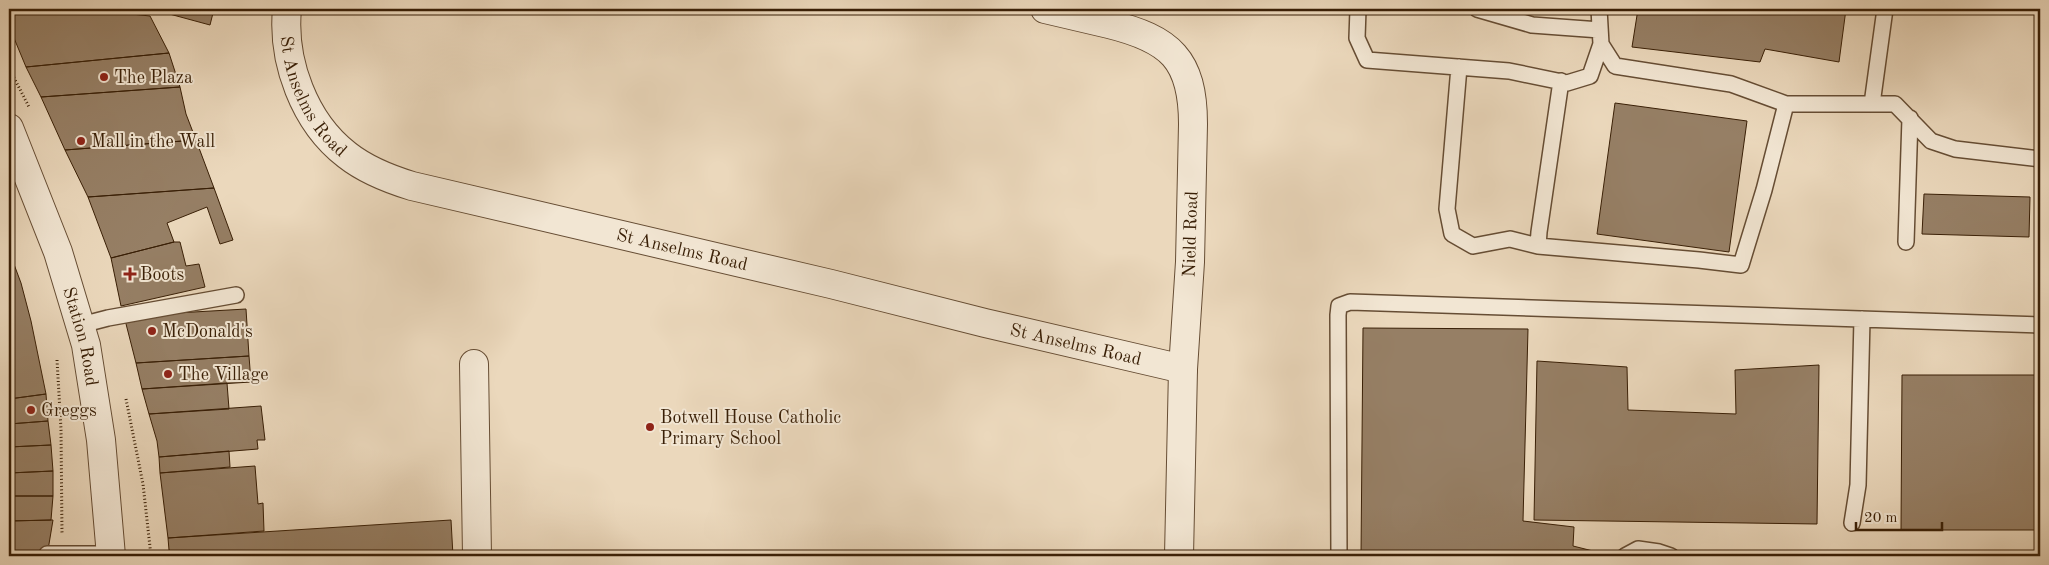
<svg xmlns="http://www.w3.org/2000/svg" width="2049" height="565" viewBox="0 0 2049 565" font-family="'Old Standard TT',serif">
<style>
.building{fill:#967f65;stroke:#391f06}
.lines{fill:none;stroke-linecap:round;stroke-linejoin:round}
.service-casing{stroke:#664d34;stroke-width:18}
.minor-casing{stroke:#664d34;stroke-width:30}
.tertiary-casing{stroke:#664d34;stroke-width:30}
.path{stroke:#391f06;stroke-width:3;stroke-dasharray:1 2.5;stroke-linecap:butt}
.service{stroke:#f2e6d3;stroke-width:15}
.minor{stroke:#f2e6d3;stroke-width:28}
.tertiary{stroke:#f2e6d3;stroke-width:28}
.poi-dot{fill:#8f2418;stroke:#f2e6d3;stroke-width:2}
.labels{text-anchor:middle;stroke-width:4;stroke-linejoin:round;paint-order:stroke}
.poi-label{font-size:18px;fill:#391f06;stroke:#f2e6d3;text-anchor:start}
.street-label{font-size:18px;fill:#391f06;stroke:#f2e6d3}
</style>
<rect width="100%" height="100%" fill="#ebd8bc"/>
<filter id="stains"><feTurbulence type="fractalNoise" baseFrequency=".004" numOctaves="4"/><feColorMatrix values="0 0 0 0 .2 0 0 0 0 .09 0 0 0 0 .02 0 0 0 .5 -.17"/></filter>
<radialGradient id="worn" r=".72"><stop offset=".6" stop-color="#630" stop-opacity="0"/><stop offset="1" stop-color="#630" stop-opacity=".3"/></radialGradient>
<path class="building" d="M9 9H85L150 16 169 53 26 67 9 26Z
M151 9H214L210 25Z
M1638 9H1846L1839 62 1765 49 1760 62 1632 47Z
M169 53 180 87 41 97 26 67Z
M180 87 186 114 196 140 65 150 41 97Z
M1615 103 1747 121 1729 252 1597 234Z
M196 140 214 188 88 197 65 150Z
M214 188 233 240 220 244 207 207 167 223 174 242 111 258 88 197Z
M1924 194 2030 197 2029 237 1922 234Z
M174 242H180L186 266 199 264 205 287 121 306 111 258Z
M9 251 21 283 31 321 46 394 9 399Z
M246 309 249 356 136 363 124 316Z
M1363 328 1528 329 1523 521 1574 527 1573 546 1593 551V556H1361Z
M249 356 251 382 142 389 136 363Z
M1537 361 1627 367 1628 410 1736 414 1735 370 1819 365 1817 524 1534 520Z
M1902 375H2040V530H1901Z
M227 383 229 409 149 414 142 389Z
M46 394 48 421 9 424V399Z
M261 406 265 440H257L258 449 159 457 157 441 149 414Z
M48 421 51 445 9 447V424Z
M51 445 53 471 9 473V447Z
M229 451 230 467 160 473 159 457Z
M255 466 258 504 263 503 264 531 168 538 160 473Z
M53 471V496H9V473Z
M9 496H53L51 520 9 521Z
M53 520 47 556H9V521Z
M451 520 453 556H172V551L169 550 168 538Z"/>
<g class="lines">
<g class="service-casing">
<path id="service" d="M1358 9 1357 38 1367 60 1509 71 1567 83 1590 76 1601 44
M1477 9 1532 25 1600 30
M1599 9 1601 44 1615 66 1731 84 1786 104H1895L1931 141 1955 149 2040 159
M1459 67 1447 209 1452 234 1473 246 1510 239 1538 246 1539 232 1561 81
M1872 104 1885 9
M1906 242 1910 118
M1538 246 1699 260 1741 265 1764 190 1786 104
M81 325 108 318 236 295
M1852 523 1858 485 1862 319
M47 554H111
M1339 556 1338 315 1339 306 1350 302 2040 325
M1625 556 1638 549 1659 552 1671 556"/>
</g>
<g class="minor-casing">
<g id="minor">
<path id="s1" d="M287 9C282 61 304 122 347 155 366 170 389 179 412 186L831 284 985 323 1183 369"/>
<path d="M1045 9C1066 14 1088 19 1109 24 1170 39 1193 59 1193 124L1190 262 1183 369 1179 556"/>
<path d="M474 364 477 556"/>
</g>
</g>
<g class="tertiary-casing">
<g id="tertiary">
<path id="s2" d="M9 128 58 252 86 345 101 440 111 556"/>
</g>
</g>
<path class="path" d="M9 68 29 107
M57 360 61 429 62 533
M126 399 143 484 151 556"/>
<use href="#service" class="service"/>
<use href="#minor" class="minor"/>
<use href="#tertiary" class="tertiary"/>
</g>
<g class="poi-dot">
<circle cx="104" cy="77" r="5"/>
<circle cx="81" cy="141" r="5"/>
<path d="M127.5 266.5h5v5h5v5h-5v5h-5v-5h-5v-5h5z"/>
<circle cx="152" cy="331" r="5"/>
<circle cx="168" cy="374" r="5"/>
<circle cx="31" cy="410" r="5"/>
<circle cx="650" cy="427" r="5"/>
</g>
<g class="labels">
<g class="poi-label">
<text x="114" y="83">The Plaza</text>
<text x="91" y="147">Mall in the Wall</text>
<text x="140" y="280">Boots</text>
<text x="162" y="337">McDonald's</text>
<text x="178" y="380">The Village</text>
<text x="41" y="416">Greggs</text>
<text x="660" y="423">Botwell House Catholic<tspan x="660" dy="21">Primary School</tspan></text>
</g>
<g class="street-label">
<text dy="6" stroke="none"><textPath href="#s1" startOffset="94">St Anselms Road</textPath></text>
<text transform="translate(1190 234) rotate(-88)" y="6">Nield Road</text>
<text dy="6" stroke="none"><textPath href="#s1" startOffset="514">St Anselms Road</textPath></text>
<text dy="6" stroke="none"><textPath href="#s2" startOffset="221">Station Road</textPath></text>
<text dy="6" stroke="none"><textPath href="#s1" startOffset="919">St Anselms Road</textPath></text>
</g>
</g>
<rect width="2049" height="565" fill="none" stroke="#ebd8bc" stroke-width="30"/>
<rect x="10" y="10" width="2029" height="545" fill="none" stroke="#391f06" stroke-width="2.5"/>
<rect x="15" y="15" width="2019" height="535" fill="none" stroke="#391f06"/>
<path d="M1856 522v8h86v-8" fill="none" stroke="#391f06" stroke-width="2.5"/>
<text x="1864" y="522" font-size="15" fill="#391f06" stroke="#f2e6d3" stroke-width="4" paint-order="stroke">20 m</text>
<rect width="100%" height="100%" filter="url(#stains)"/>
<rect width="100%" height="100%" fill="url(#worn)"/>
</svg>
